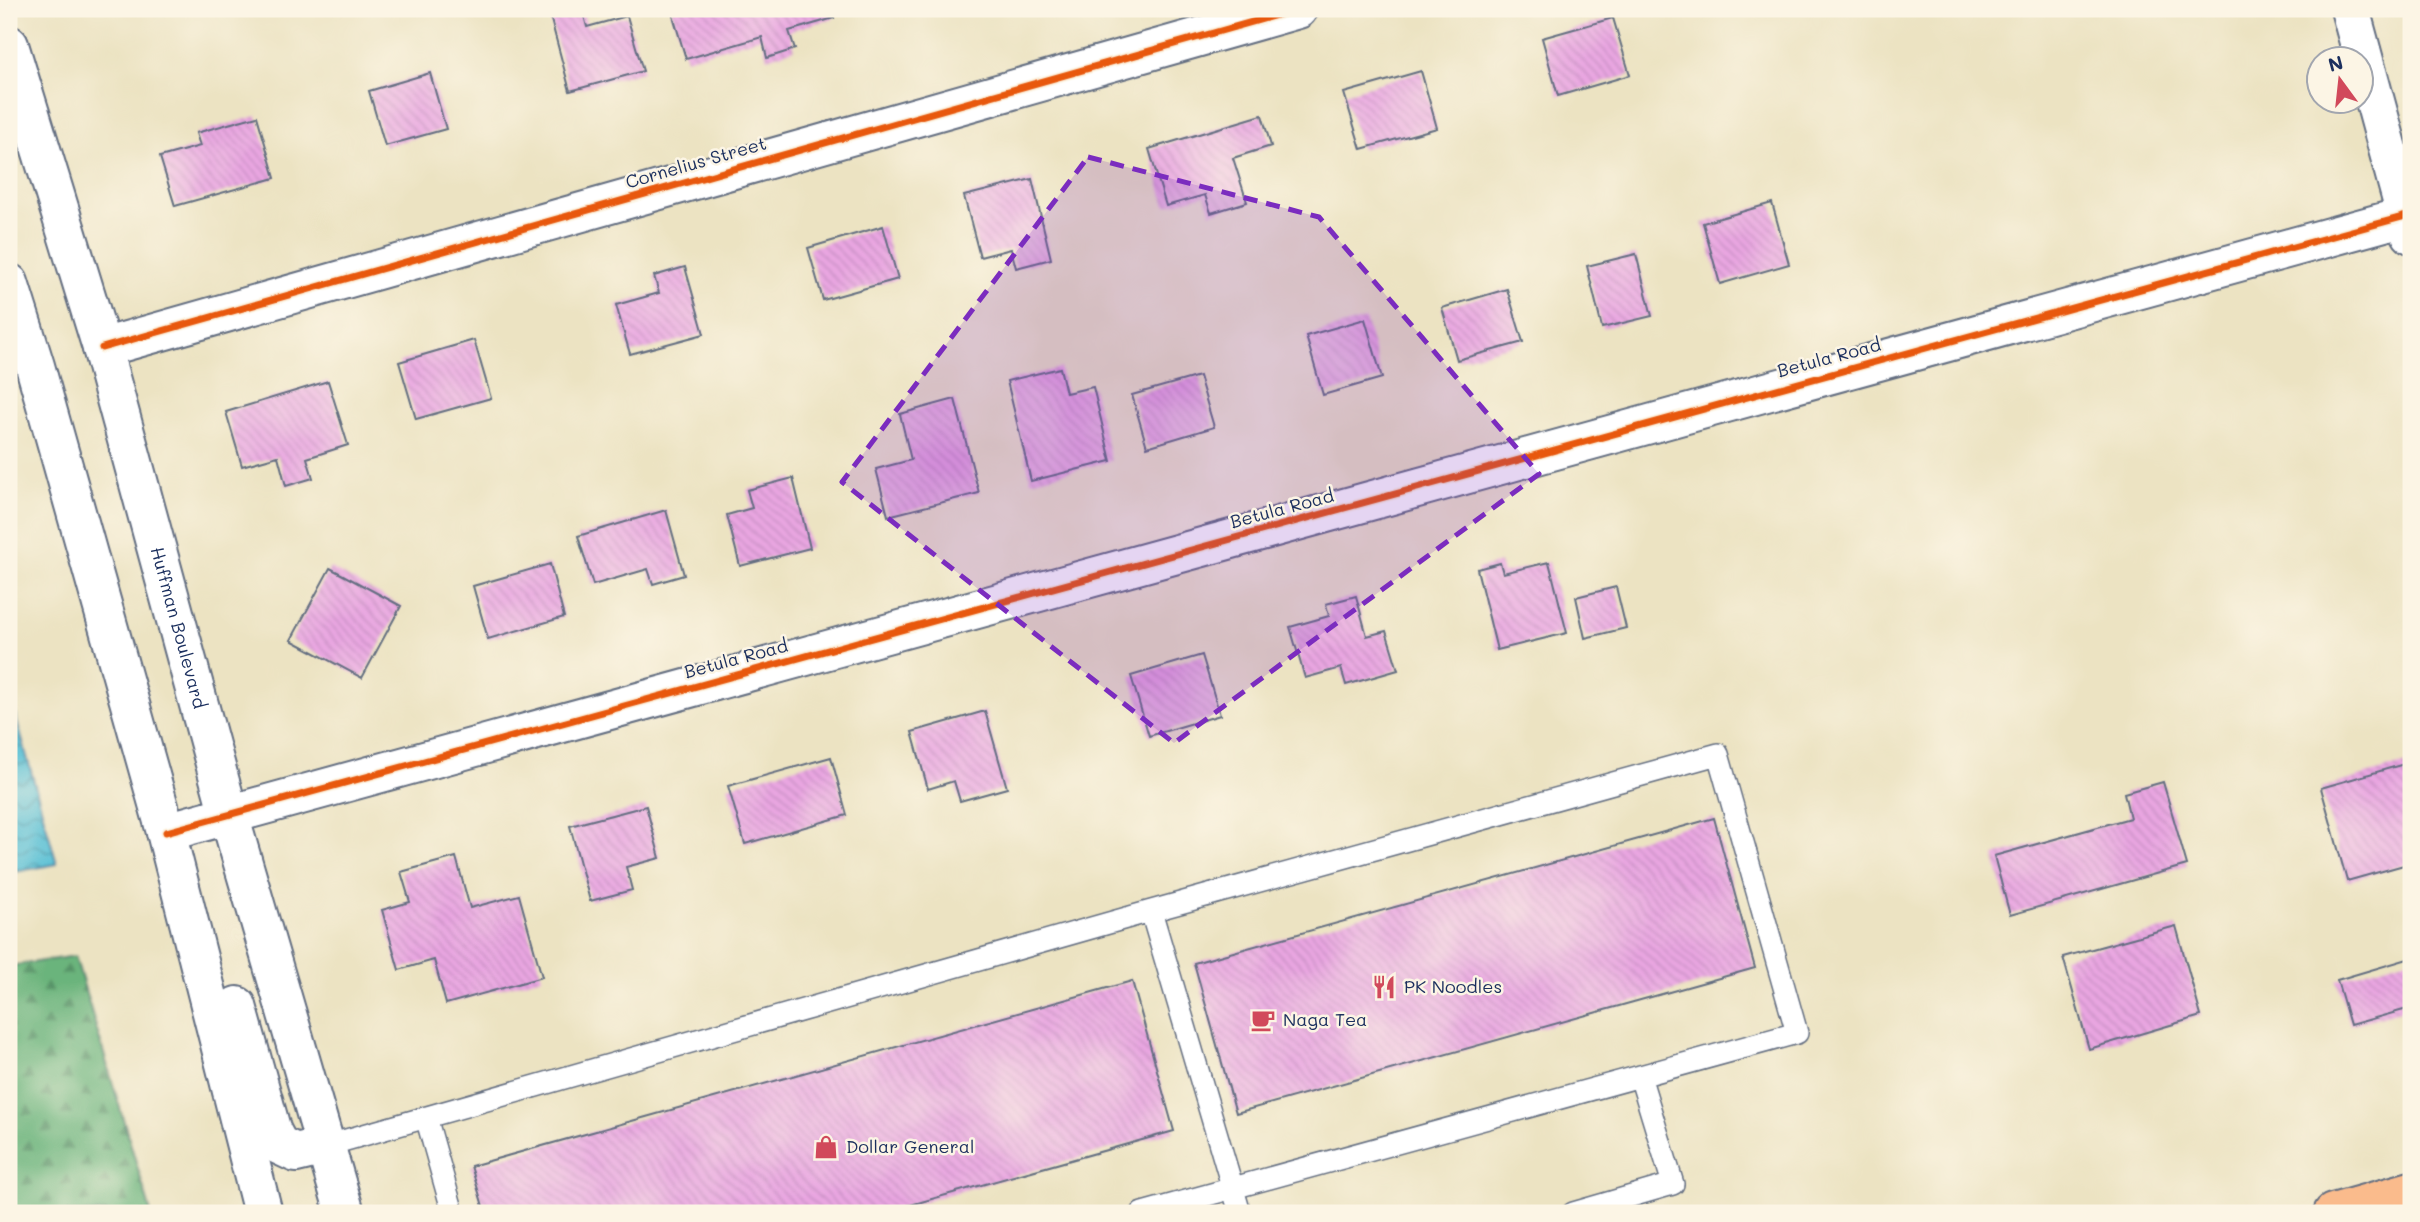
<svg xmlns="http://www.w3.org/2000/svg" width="2420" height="1222" viewBox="0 0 2420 1222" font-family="Mali,sans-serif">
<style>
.forest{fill:url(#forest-firs);stroke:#43726c;stroke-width:2}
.water{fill:url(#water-waves);stroke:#3a789a;stroke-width:2}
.building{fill:url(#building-back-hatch)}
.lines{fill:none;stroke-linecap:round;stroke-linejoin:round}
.service-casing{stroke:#646e81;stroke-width:24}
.minor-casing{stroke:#646e81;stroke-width:42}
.tertiary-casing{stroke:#646e81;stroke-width:42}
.trunk-casing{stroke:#646e81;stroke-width:42}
.service{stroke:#fff;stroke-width:21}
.minor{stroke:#fff;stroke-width:38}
.tertiary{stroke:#fff;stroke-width:38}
.trunk{stroke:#fabb8c;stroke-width:38}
.cycleway-casing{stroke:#fcf5e5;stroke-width:11}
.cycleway{stroke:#e8590c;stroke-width:7}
.marked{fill:#7b2cbf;fill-opacity:0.2;stroke:#7b2cbf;stroke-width:5;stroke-dasharray:14 9;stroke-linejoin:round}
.labels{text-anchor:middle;stroke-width:5;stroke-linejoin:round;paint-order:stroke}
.street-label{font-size:18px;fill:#1b2f5e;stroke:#fcf5e5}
.poi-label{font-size:18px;fill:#1b2f5e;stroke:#fcf5e5;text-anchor:start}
</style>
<defs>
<pattern id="forest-firs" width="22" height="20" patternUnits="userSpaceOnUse" patternTransform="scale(1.75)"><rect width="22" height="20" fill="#6bb47b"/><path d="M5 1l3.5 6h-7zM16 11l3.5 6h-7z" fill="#579368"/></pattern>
<pattern id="water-waves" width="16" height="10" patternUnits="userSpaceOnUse" patternTransform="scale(1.75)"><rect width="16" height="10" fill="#58c0d5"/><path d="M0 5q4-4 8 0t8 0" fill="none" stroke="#489cb0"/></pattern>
<pattern id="building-back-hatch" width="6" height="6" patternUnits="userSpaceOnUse" patternTransform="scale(1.75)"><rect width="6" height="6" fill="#e9a6e1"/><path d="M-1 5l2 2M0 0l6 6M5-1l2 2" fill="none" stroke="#c78fc3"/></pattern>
</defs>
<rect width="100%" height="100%" fill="#fcf5e5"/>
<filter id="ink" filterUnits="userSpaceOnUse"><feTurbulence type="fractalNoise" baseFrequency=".0143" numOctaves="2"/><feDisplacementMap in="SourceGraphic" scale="14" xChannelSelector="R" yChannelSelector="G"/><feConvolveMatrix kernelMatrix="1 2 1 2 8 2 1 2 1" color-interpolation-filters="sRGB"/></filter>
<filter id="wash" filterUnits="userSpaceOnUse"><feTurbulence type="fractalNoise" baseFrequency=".00686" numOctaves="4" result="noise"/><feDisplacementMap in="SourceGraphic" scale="28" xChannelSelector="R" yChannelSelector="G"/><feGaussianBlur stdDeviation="1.57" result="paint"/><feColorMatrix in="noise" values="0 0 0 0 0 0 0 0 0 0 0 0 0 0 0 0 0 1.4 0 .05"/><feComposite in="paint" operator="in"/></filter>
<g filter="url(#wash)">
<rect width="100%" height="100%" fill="#ece3c2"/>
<path class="forest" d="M75 956 151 1213H9V966Z"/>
<path class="water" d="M9 693 57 864 9 873Z"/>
<g id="blocks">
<path class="building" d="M575 9H582L587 27 627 16 643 71 570 91 550 16Z
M671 9H831L834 18 789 31 795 49 767 58 762 37 686 59Z
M1613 18 1630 75 1558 96 1542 38Z
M1421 71 1437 128 1361 149 1344 93Z
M430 73 446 129 385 146 369 91Z
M1262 115 1271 146 1233 158 1247 202 1211 213 1205 195 1166 206 1149 149Z
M257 116 275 178 175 206 160 157 200 146 196 133Z
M1032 179 1051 259 1016 268 1011 249 980 257 964 196Z
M1772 203 1789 264 1720 284 1703 223Z
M883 226 898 279 823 300 808 248Z
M1636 254 1652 316 1602 328 1587 266Z
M685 267 704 334 630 354 616 305 659 293 654 276Z
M1507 289 1523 342 1457 360 1442 308Z
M1365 319 1382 378 1323 395 1306 336Z
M474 340 491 398 416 419 399 362Z
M1060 368 1066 393 1093 387 1111 461 1031 481 1007 381Z
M1199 376 1214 427 1147 447 1132 395Z
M328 381 348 445 307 458 313 478 286 486 278 456 242 466 226 412Z
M955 399 979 493 888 516 876 469 911 460 900 414Z
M793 478 810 548 740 566 727 515 752 508 747 490Z
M666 510 684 575 653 584 648 569 593 585 578 536Z
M1549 562 1567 633 1497 650 1477 569 1500 563 1503 573Z
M550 564 564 617 488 639 473 586Z
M330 568 401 606 362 678 291 640Z
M1616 587 1626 628 1585 638 1576 597Z
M1356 596 1367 636 1386 631 1398 670 1346 685 1341 668 1305 678 1290 627 1329 616 1326 604Z
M1202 655 1220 715 1149 736 1131 676Z
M985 711 1007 788 960 801 954 781 928 789 912 732Z
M831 757 847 815 745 844 728 786Z
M2411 762V863L2347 881 2321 788Z
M2163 782 2187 865 2010 915 1994 856 2130 818 2124 793Z
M646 806 660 858 626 867 632 890 590 901 570 826Z
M1714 818 1755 968 1236 1113 1194 963Z
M456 857 470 908 519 895 542 977 446 1004 434 960 399 970 382 910 410 902 401 872Z
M2176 926 2201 1016 2089 1049 2063 957Z
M2411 958V1008L2350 1025 2337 980Z
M1132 981 1174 1131 882 1213H485L471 1166Z"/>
</g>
</g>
<g filter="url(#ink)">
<use href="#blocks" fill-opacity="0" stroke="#646e81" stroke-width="2"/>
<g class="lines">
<g class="service-casing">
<path id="service" d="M426 1117 453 1213
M325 1146 1151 911 1240 1213
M1142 1213 1797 1033 1718 754 1151 911
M1573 1213 1673 1184 1640 1076"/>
</g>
<g class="minor-casing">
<path id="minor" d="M2350 9 2411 234
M102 348 1298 9
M166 832 2406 216"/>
</g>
<g class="tertiary-casing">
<g id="tertiary">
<path id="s1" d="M9 45 102 348 229 815 345 1213"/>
<path d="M9 283 35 366 166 832 263 1213"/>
<path d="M237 1006 272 1132 279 1145 296 1153 325 1146"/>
</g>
</g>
<g class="trunk-casing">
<path id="trunk" d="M2333 1213 2411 1191"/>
</g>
<use href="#service" class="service"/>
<use href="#minor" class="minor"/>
<use href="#tertiary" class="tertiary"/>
<use href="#trunk" class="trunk"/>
<g class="cycleway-casing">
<path id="cycleway" d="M102 348 1298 9
M166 832 2406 216"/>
</g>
<use href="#cycleway" class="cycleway"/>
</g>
</g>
<path class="marked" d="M1088 157 1319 217 1539 474 1174 743 842 482Z"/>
<defs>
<g id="restaurant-bare" transform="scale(1.89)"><path d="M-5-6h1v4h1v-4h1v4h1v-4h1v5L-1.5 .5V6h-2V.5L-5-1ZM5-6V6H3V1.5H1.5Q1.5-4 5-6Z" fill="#d1495b" stroke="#fcf5e5" stroke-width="2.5" paint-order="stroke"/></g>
<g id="cafe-bare" transform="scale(1.89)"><path d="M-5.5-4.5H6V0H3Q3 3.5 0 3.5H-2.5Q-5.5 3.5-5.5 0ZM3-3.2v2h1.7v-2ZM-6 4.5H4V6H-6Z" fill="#d1495b" stroke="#fcf5e5" stroke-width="2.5" paint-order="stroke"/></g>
<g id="shop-bare" transform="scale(1.89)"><path d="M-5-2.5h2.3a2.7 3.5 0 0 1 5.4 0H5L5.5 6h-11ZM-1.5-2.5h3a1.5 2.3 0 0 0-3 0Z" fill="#d1495b" stroke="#fcf5e5" stroke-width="2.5" paint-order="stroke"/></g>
</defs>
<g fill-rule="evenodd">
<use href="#restaurant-bare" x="1384" y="987"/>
<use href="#cafe-bare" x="1263" y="1020"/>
<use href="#shop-bare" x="826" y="1147"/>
</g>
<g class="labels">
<g class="street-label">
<text transform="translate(696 163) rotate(-16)" y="6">Cornelius Street</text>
<text transform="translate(1829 358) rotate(-15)" y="6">Betula Road</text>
<text transform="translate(1282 509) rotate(-15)" y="6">Betula Road</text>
<text dy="6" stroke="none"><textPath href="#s1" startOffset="607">Huffman Boulevard</textPath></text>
<text transform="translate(736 659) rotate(-15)" y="6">Betula Road</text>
</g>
<g class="poi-label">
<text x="1404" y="993">PK Noodles</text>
<text x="1283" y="1026">Naga Tea</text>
<text x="846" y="1153">Dollar General</text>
</g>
</g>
<rect width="2420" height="1222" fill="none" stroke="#fcf5e5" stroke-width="35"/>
<g transform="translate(2340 80) rotate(345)"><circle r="33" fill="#fcf5e5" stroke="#a2a6af" stroke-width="2"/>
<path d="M0-5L12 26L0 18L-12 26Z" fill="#d1495b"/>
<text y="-10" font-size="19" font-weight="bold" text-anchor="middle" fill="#1b2f5e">N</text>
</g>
</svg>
